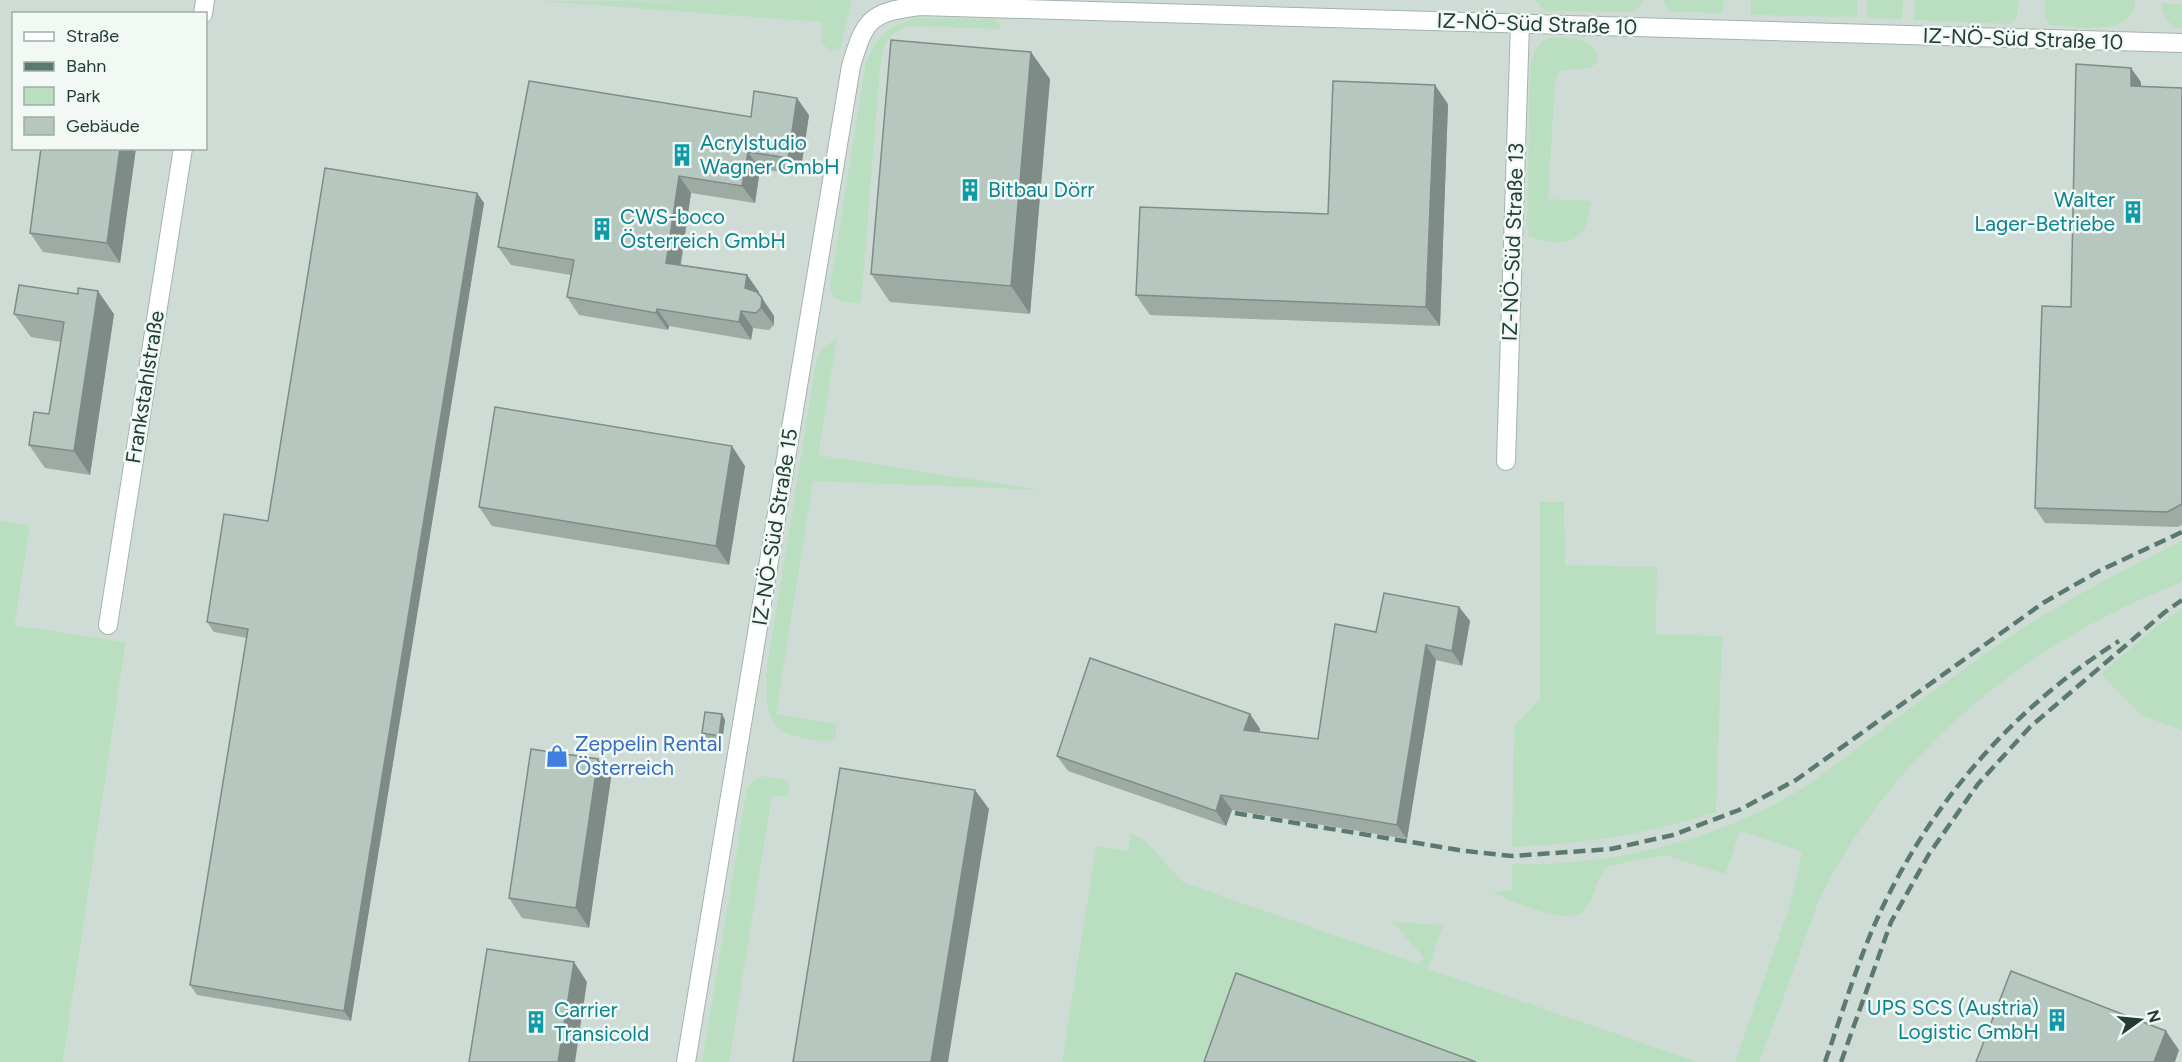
<svg xmlns="http://www.w3.org/2000/svg" width="2182" height="1062" viewBox="0 0 2182 1062" font-family="Figtree,sans-serif">
<style>
.built{fill:#cfdcd5;fill-rule:evenodd}
.green{fill:#b9dfc0}
.lines{fill:none;stroke-linecap:round;stroke-linejoin:round}
.minor-casing{stroke:#a3b4ad;stroke-width:20}
.minor{stroke:#fff;stroke-width:18}
.rail{stroke:#5b7a6f;stroke-width:4.5;stroke-dasharray:12 6;stroke-linecap:butt}
.wall{fill:#9daba4}
.shaded-wall{fill:#7f8b86}
.building{fill:#b6c7bf;stroke:#7f8b86;stroke-width:1.5}
.labels{text-anchor:middle;stroke-width:5;stroke-linejoin:round;paint-order:stroke}
.street-label{font-size:21px;fill:#203e33;stroke:#f2f9f5}
.culture-label{font-size:21px;fill:#0d838f;stroke:#f2f9f5;text-anchor:start}
.shop-label{font-size:21px;fill:#366cbe;stroke:#f2f9f5;text-anchor:start}
</style>
<rect width="100%" height="100%" fill="#e1ece6"/>
<path class="built" d="M0 0H2182V1062H63L126 642 15 625 30 525 0 520ZM14 14H206V148H14Z"/>
<path class="green" d="M852 0 840 48 830 50 822 44V22L538 1Z
M1535 0H1644L1635 12 1546 11Z
M1664 0H1724L1722 13 1671 12 1665 5Z
M1751 0H1857V17L1751 15Z
M1867 0H1903L1902 19 1867 18Z
M1915 0H2018L2017 18 2010 24 1914 20Z
M2045 0H2135C2135 39 2075 26 2050 25L2045 19Z
M2161 3 2182 4V28C2168 27 2163 15 2161 3Z
M917 18 994 19 999 24 1000 29 908 26C885 35 884 45 880 68L861 303 843 302 833 297 830 286 866 63C876 36 889 25 917 18Z
M1552 37C1572 38 1586 36 1598 55L1596 64 1589 68 1559 71 1555 81 1548 199 1591 201C1587 228 1584 244 1552 242 1543 241 1537 241 1529 236L1527 225 1530 70C1533 54 1535 43 1552 37Z
M837 338 818 455 1041 490 813 481 776 714 837 724 835 740C821 742 811 740 798 737 762 728 768 705 766 674L817 357 824 347Z
M1540 502H1564L1565 565 1657 567 1656 634 1722 636 1716 812C1650 834 1582 844 1512 847L1514 726 1540 699Z
M0 520 30 525 15 625 126 642 63 1062H0Z
M2182 541V582C2032 640 1901 744 1825 888 1815 906 1809 928 1802 947 1788 986 1773 1024 1759 1062H1735L1791 902 1802 852 1740 831 1725 874 1664 855 1608 866C1595 878 1596 894 1587 907 1570 931 1512 900 1491 892L1512 891V864C1604 866 1697 845 1779 802 1812 784 1842 759 1872 737 1908 709 1945 683 1982 656 2045 611 2112 575 2182 541Z
M2182 608V730L2141 715 2101 674 2151 631Z
M764 776 789 781 788 797 772 795 729 1062H702L747 788 754 780Z
M1131 833 1144 840 1184 883 1418 964 1424 958 1393 922 1443 925 1428 969 1698 1062H1062L1096 846 1128 851Z"/>
<g class="lines">
<g class="minor-casing">
<path id="minor" d="M203 14 205 0
M1506 461 1520 24
M108 625 183 148
M686 1062 851 66C865 19 870 12 920 6L2182 43"/>
</g>
<use href="#minor" class="minor"/>
<path class="rail" d="M1235 813 1465 851 1512 856 1611 849 1673 835 1739 810 1796 780 2043 603 2099 571 2182 532
M1825 1062C1842 1014 1857 963 1878 917 1930 803 2013 708 2119 641
M1841 1062 1891 922 1929 854 1978 784 2030 727 2165 612 2182 600"/>
</g>
<path class="wall" d="M1050 79 1030 314 890 302 871 274Z
M2141 82V86L2182 88V525L2178 527 2045 523 2035 508 2071 307Z
M1448 104 1440 326 1150 315 1136 295 1328 214Z
M809 115 800 175 760 169 755 203 691 193 681 265 747 275 759 292V294L774 316V325L769 330 753 328 751 340 669 326 668 330 579 315 567 297 571 275 511 265 498 247Z
M41 148H136L120 263 43 252 30 233Z
M477 193 484 203 351 1021 197 995 190 985 247 638 214 632 207 622 268 521Z
M14 314H114L90 475 45 468 29 445 49 414 61 342 31 337Z
M745 466 729 565 492 526 479 507Z
M1459 607 1470 621 1462 666 1436 660 1407 839 1232 810 1226 826 1068 771 1057 756 1250 714 1260 729 1259 732 1318 739 1376 632Z
M722 714 725 720 722 741 706 739 702 733Z
M598 759 611 778 589 928 522 918 509 898Z"/>
<path class="shaded-wall" d="M1031 52 1050 79 1030 314 1011 286Z
M2131 68 2141 82V101L2131 86Z
M1435 85 1448 104 1440 326 1426 307Z
M797 98 809 115 800 175 788 158Z
M120 148H136L120 263 107 243Z
M748 152 760 169 755 203 742 186Z
M679 176 691 193 678 280 666 263Z
M477 193 484 203 351 1021 344 1011Z
M747 275 759 292 757 306 745 288Z
M98 291 114 314 90 475 74 451Z
M762 298 774 316V325L761 308Z
M657 309 669 326 668 330 656 313Z
M741 311 753 328 751 340 739 322Z
M732 446 745 466 729 565 716 546Z
M1459 607 1470 621 1462 666 1452 651Z
M1426 645 1436 660 1407 839 1397 825Z
M722 714 725 720 722 741 719 736Z
M1250 714 1260 729 1255 745 1244 730Z
M598 759 611 778 589 928 576 908Z
M975 790 989 809 948 1062H931Z
M1221 795 1232 810 1226 826 1216 811Z
M574 962 587 982 575 1062H558Z
M2166 1031 2179 1050 2175 1062H2154Z"/>
<path class="building" d="M891 40 1031 52 1011 286 871 274Z
M2076 64 2131 68V86L2182 88V504L2167 512 2035 508 2042 306 2071 307Z
M529 81 751 117 754 91 797 98 788 158 748 152 742 186 679 176 666 263 747 275 745 288 757 292 762 298 761 308 756 313 741 311 739 322 657 309 656 313 567 297 574 260 498 247Z
M1333 81 1435 85 1426 307 1136 295 1140 207 1328 214Z
M41 148H120L107 243 30 233Z
M325 168 477 193 344 1011 190 985 248 629 207 622 224 514 268 521Z
M19 285 78 294V288L98 291 74 451 29 445 34 412 49 414 64 322 14 314Z
M495 407 732 446 716 546 479 507Z
M1384 593 1459 607 1452 651 1426 645 1397 825 1221 795 1216 811 1057 756 1090 658 1250 714 1244 730 1318 739 1335 624 1376 632Z
M705 712 722 714 719 736 702 733Z
M531 749 598 759 576 908 509 898Z
M840 768 975 790 931 1062H793Z
M487 949 574 962 558 1062H469Z
M2011 971 2166 1031 2154 1062H1976Z
M1236 973 1476 1062H1204Z"/>
<defs>
<g id="building-bare" transform="scale(1.8)"><path d="M-4-6H4V6H1V3H-1V6H-4ZM-2.5-4.3h1.7v1.8h-1.7ZM.8-4.3h1.7v1.8H.8ZM-2.5-1h1.7V.8h-1.7ZM.8-1h1.7V.8H.8Z" fill="#0f9aa8" stroke="#f2f9f5" stroke-width="2.5" paint-order="stroke"/></g>
<g id="shop-bare" transform="scale(1.8)"><path d="M-5-2.5h2.3a2.7 3.5 0 0 1 5.4 0H5L5.5 6h-11ZM-1.5-2.5h3a1.5 2.3 0 0 0-3 0Z" fill="#3f7fe0" stroke="#f2f9f5" stroke-width="2.5" paint-order="stroke"/></g>
</defs>
<g fill-rule="evenodd">
<use href="#building-bare" x="682" y="155"/>
<use href="#building-bare" x="970" y="190"/>
<use href="#building-bare" x="2133" y="212"/>
<use href="#building-bare" x="602" y="229"/>
<use href="#shop-bare" x="557" y="756"/>
<use href="#building-bare" x="2057" y="1020"/>
<use href="#building-bare" x="536" y="1022"/>
</g>
<g class="labels">
<g class="street-label">
<text transform="translate(1537 24) rotate(2)" y="7">IZ-NÖ-Süd Straße 10</text>
<text transform="translate(2023 39) rotate(2)" y="7">IZ-NÖ-Süd Straße 10</text>
<text transform="translate(1513 242) rotate(-88)" y="7">IZ-NÖ-Süd Straße 13</text>
<text transform="translate(145 387) rotate(-81)" y="7">Frankstahlstraße</text>
<text transform="translate(775 527) rotate(-81)" y="7">IZ-NÖ-Süd Straße 15</text>
</g>
<g class="culture-label">
<text x="700" y="150">Acrylstudio<tspan x="700" dy="24">Wagner GmbH</tspan></text>
<text x="988" y="197">Bitbau Dörr</text>
<text x="2115" y="207" text-anchor="end">Walter<tspan x="2115" dy="24">Lager-Betriebe</tspan></text>
<text x="620" y="224">CWS-boco<tspan x="620" dy="24">Österreich GmbH</tspan></text>
<text x="2039" y="1015" text-anchor="end">UPS SCS (Austria)<tspan x="2039" dy="24">Logistic GmbH</tspan></text>
<text x="554" y="1017">Carrier<tspan x="554" dy="24">Transicold</tspan></text>
</g>
<g class="shop-label">
<text x="575" y="751">Zeppelin Rental<tspan x="575" dy="24">Österreich</tspan></text>
</g>
</g>
<rect x="12" y="12" width="195" height="138" fill="#f2f9f5" stroke="#9eaea7" stroke-width="1.5"/>
<rect x="24" y="32" width="30" height="9" fill="#ffffff" stroke="#9eaea7" stroke-width="1.5"/>
<text x="66" y="42" font-size="18" fill="#203e33">Straße</text>
<rect x="24" y="62" width="30" height="9" fill="#5b7a6f" stroke="#9eaea7" stroke-width="1.5"/>
<text x="66" y="72" font-size="18" fill="#203e33">Bahn</text>
<rect x="24" y="87" width="30" height="18" fill="#b9dfc0" stroke="#9eaea7" stroke-width="1.5"/>
<text x="66" y="102" font-size="18" fill="#203e33">Park</text>
<rect x="24" y="117" width="30" height="18" fill="#b6c7bf" stroke="#9eaea7" stroke-width="1.5"/>
<text x="66" y="132" font-size="18" fill="#203e33">Gebäude</text>
<g transform="translate(2140 1020) rotate(75)" stroke="#f2f9f5" stroke-width="4.5" paint-order="stroke">
<path d="M0-4.5L10 22L0 15L-10 22Z" fill="#203e33"/>
<text y="-9" font-size="16" font-weight="bold" text-anchor="middle" fill="#203e33">N</text>
</g>
</svg>
